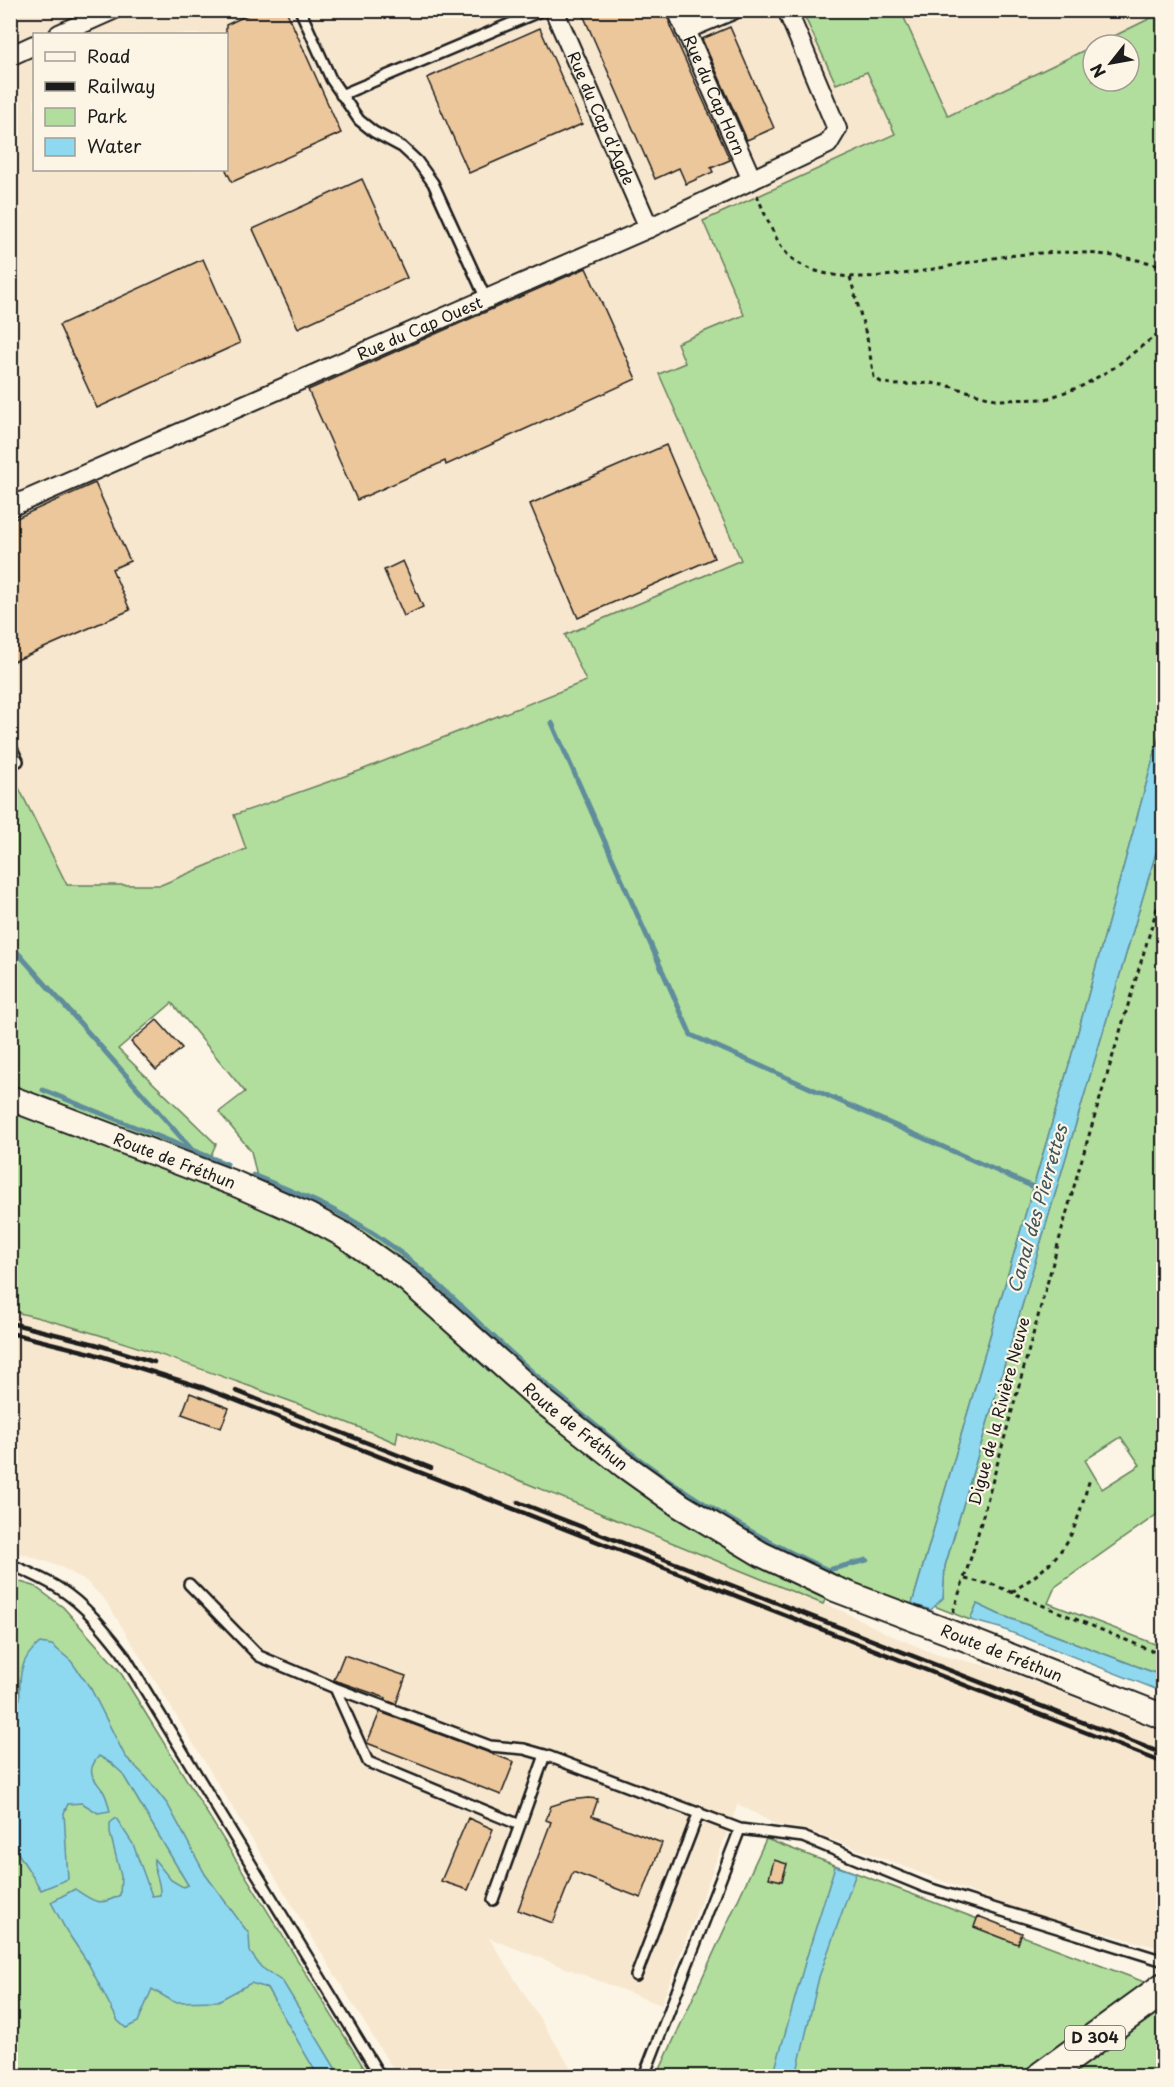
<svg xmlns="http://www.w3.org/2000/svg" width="1174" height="2087" viewBox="0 0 1174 2087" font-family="'Playpen Sans',sans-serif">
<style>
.built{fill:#f7e7cf;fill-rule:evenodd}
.green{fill:#b1de9c;stroke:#667d5c;stroke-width:1.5;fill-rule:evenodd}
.water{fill:#8fd9f0;stroke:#618d9b;stroke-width:1.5}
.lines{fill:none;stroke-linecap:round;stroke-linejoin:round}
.stream{stroke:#618d9b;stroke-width:5}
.building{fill:#ecc79c;stroke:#1c1c1c;stroke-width:1.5}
.service-casing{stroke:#1c1c1c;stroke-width:14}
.minor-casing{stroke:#1c1c1c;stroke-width:22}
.tertiary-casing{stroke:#1c1c1c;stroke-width:28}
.primary-casing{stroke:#1c1c1c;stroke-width:34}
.path{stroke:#1c1c1c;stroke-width:3;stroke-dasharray:4.5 4.5;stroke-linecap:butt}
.service{stroke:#fcf5e5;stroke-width:9}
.minor{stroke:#fcf5e5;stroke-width:18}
.tertiary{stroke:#fcf5e5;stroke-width:24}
.primary{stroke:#fcf5e5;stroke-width:30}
.rail{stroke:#1c1c1c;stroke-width:4.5}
.labels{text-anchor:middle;stroke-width:4.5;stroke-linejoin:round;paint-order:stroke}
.shield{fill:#fcf5e5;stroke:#5f5d58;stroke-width:1.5}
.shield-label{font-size:15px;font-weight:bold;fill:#1c1c1c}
.street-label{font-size:16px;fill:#1c1c1c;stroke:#fcf5e5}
.water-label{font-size:18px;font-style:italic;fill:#3e555c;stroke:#fcf5e5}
</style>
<rect width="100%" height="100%" fill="#fcf5e5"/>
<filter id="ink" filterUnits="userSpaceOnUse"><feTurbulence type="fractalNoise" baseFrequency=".0167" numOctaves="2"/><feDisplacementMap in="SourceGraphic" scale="12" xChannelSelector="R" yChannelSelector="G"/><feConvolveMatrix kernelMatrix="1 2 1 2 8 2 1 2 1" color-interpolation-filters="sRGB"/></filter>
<g filter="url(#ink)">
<path class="built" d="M1163 10 1164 12 948 116 901 11Z
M11 11H802L835 84 867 71 895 134 704 221 744 315 677 342 685 363 659 374 741 560 566 635 586 681 359 771 234 814 246 849 161 885H67L13 776 11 777ZM34 34H226V170H34Z
M11 1289 354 1413 843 1611 890 1635 938 1655 998 1668 1163 1732V1949L1019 1910 804 1829 776 1825 738 1804 661 2005 489 1938 576 2076H397L106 1601 86 1581 59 1566 11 1550Z"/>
<path class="green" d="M802 11H901L948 116 1093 46V81H1129V45H1096L1163 12V723L1070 1061 912 1604 835 1582 823 1604 398 1431 396 1443C347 1421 297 1404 246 1385 168 1357 93 1330 11 1311V777L13 776 67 885H161L246 849 234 815 359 771 586 681 565 635 741 560 659 374 685 363 677 343 744 315 703 221 895 134 867 72 836 84ZM172 1003 245 1092 219 1112 251 1151 259 1186 208 1162 216 1144 118 1049Z
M1163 829V1510L1055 1587 1048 1603 1163 1647V1676L998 1614 977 1604 970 1620 934 1606 943 1598 945 1566ZM1121 1437 1140 1465 1102 1489 1085 1460Z
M10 1579 34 1586 63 1607 119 1670 369 2076H11Z
M766 1839 1147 1983 1025 2076H657Z
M1163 2007V2076H1068Z"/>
<path class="water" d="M1163 723V829L945 1566 943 1598 931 1610 912 1604 1070 1061Z
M977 1604 998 1614 1163 1676V1692L1000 1628 970 1620Z
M40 1643 52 1645 71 1661 91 1689 125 1756 146 1777 168 1805 205 1874 249 1934 250 1952 261 1967 283 1982 340 2076H318L267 1988 251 1983 218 2001 174 2002 152 1989 138 2022 126 2028 118 2021 88 1963 66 1930 51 1902 75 1889C94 1902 99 1907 120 1895L121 1876 110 1833V1823L116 1818 133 1844 152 1896 160 1895C161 1879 152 1870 154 1859L171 1880 183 1887 188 1885 122 1773 111 1763 99 1756C85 1772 93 1777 103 1791 107 1797 108 1804 110 1811L98 1813 82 1803 68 1804 64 1813 68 1879 41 1890 11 1842 10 1791 13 1783 10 1778 11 1703 20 1699C19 1676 20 1658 40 1643Z
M835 1866 856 1873 819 1977 796 2076H773L806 1959Z"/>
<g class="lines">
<path class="stream" d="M552 723 691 1035 1038 1189
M10 944 193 1151
M43 1090 227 1164
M253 1175C289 1190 326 1204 360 1225 405 1252 444 1289 482 1326 512 1354 542 1381 573 1407 650 1472 736 1529 828 1570L867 1560
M468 1350 490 1370"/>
</g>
<path class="building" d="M258 10H286L341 133 232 182 226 170V25Z
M581 10H666L670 26 730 160 711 168 713 172 686 184 679 168 655 179Z
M730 27 774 128 747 140 702 39Z
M540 28 582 124 469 173 427 78Z
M362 179 407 278 298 328 253 229Z
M203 259 240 343 97 408 59 325Z
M586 268 636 379 446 465 445 461 357 500 308 390Z
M666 445 714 558 578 618 530 504Z
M95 483 130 561 112 569 130 610 10 663V521Z
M403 561 423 607 404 616 384 570Z
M157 1020 182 1048 156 1070 131 1042Z
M190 1393 229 1408 221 1428 182 1414Z
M344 1655 406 1676 396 1704 385 1700 386 1698 334 1680Z
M380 1712 514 1762 501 1795 367 1743Z
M588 1798 598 1799 592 1816 662 1843 641 1898 573 1872 553 1923 518 1910 551 1822 546 1820 551 1806 570 1800Z
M468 1818 493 1829 468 1890 441 1881Z
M774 1860 787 1864 782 1881 769 1878Z
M978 1916 1022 1933 1018 1944 974 1927Z"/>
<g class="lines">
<g class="service-casing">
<path id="service" d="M300 10 331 79 359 120 374 132 402 147 417 161 433 183 486 299
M341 95 543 10
M10 745 18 761
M10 1564C27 1572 45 1579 60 1589 85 1605 104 1629 122 1652L380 2076
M189 1584 259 1656 335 1688 490 1746 524 1749 545 1755 740 1829
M335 1688 368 1762 520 1825
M493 1900 545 1755
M636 1976 699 1812
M644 2076 740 1829 803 1837 925 1887 1164 1961"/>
</g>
<g class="minor-casing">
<g id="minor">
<path id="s1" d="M554 10 649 228"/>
<path id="s2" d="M677 10 752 180"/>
<path d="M685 30 733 10"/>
<path d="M59 34 113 10"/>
<path d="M10 56 34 45"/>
<path id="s3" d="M10 507 649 228 828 144 837 129 787 10"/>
</g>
</g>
<g class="tertiary-casing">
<g id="tertiary">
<path id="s4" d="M10 1098 236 1184 309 1216 344 1235 408 1280 545 1403 625 1466 681 1506 761 1554 835 1589 946 1631 1164 1717"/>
</g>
</g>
<g class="primary-casing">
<path id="primary" d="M1043 2076 1164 1988"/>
</g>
<path class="path" d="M757 195C763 210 777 245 789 256 833 296 934 268 987 259 1005 256 1024 254 1042 253 1082 250 1125 256 1164 266
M850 277 867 338 874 377 881 382 895 385 931 383 949 386 999 400 1046 399 1082 386 1115 367 1164 329
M965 1579 994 1585 1164 1656
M1012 1592C1030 1580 1049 1567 1062 1549 1077 1530 1082 1502 1090 1479
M953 1612 974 1548 1078 1172 1164 885"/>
<use href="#service" class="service"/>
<use href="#minor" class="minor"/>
<use href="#tertiary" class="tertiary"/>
<use href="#primary" class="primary"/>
<path class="rail" d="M10 1323 95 1344 154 1362
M10 1333 91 1353 204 1388 1164 1763
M236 1391 431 1468
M518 1502 1164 1754"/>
</g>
</g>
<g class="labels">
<rect class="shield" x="1065" y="2026" width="60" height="24" rx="4.5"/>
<g class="shield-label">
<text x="1095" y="2043">D 304</text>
</g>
<g class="street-label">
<text dy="6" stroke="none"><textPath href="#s2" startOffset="93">Rue du Cap Horn</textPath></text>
<text dy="6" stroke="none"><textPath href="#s1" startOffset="118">Rue du Cap d'Agde</textPath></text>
<text dy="6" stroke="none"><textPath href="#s3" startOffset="447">Rue du Cap Ouest</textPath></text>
<text dy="6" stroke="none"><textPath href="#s4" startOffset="176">Route de Fréthun</textPath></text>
<text transform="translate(999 1411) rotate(-75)" y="6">Digue de la Rivière Neuve</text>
<text dy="6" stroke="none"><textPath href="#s4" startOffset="662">Route de Fréthun</textPath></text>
<text dy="6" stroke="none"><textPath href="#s4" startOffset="1148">Route de Fréthun</textPath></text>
</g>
<g class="water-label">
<text transform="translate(1038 1209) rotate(-74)" y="6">Canal des Pierrettes</text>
</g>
</g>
<rect width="1174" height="2087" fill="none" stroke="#fcf5e5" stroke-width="36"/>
<rect x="18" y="18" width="1138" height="2051" fill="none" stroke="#1c1c1c" stroke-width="2" filter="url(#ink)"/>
<rect x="33" y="33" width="195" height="138" fill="#fcf5e5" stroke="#a29e95" stroke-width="1.5"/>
<rect x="45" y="52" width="30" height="9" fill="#fcf5e5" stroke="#a29e95" stroke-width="1.5"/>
<text x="87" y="63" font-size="18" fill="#1c1c1c">Road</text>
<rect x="45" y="82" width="30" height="9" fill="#1c1c1c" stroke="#a29e95" stroke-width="1.5"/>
<text x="87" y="93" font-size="18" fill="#1c1c1c">Railway</text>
<rect x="45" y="108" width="30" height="18" fill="#b1de9c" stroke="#a29e95" stroke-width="1.5"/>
<text x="87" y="123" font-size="18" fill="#1c1c1c">Park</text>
<rect x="45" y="138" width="30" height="18" fill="#8fd9f0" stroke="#a29e95" stroke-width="1.5"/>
<text x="87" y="153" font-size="18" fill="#1c1c1c">Water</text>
<g transform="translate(1111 63) rotate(239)"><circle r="28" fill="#fcf5e5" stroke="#a29e95" stroke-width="1.5"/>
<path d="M0-4.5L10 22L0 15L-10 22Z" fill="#1c1c1c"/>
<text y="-9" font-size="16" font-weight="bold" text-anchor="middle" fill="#1c1c1c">N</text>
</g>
</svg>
